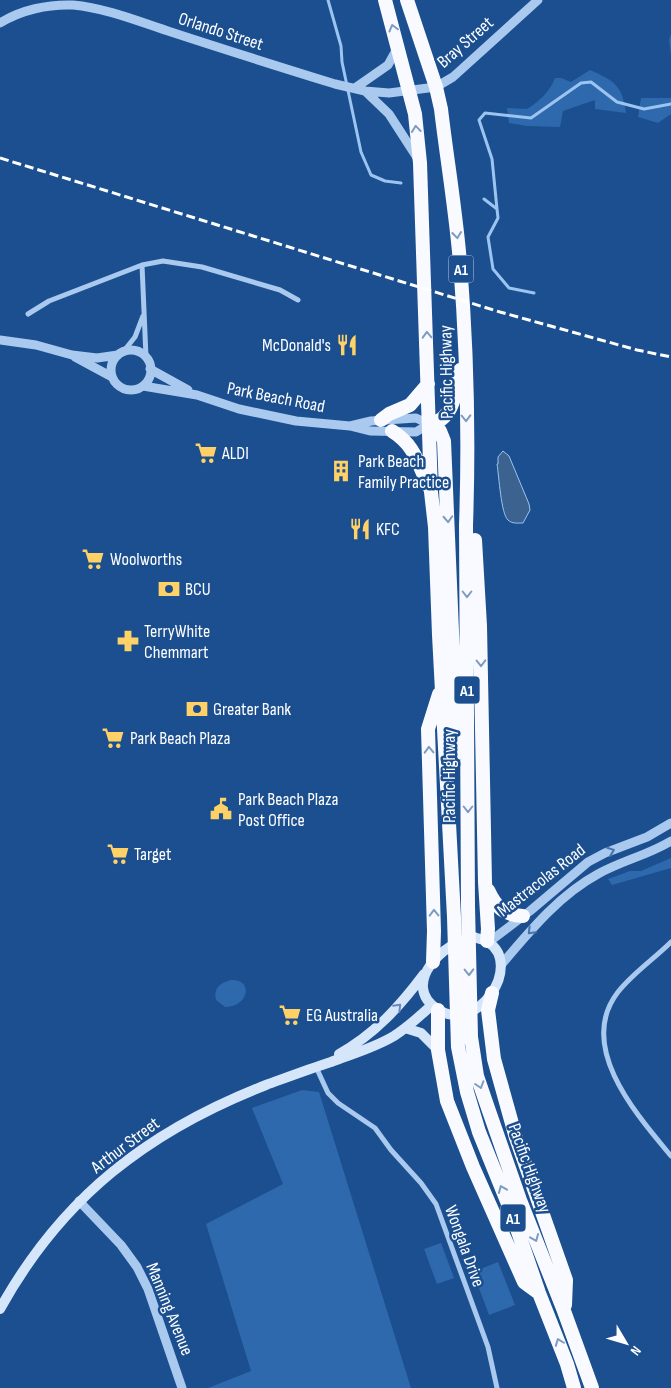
<svg xmlns="http://www.w3.org/2000/svg" width="671" height="1388" viewBox="0 0 671 1388" font-family="'Sofia Sans Condensed',sans-serif">
<style>
.green{fill:#2e69ad}
.water{fill:#3c6290;stroke:#9cc4f0}
.lines{fill:none;stroke-linecap:round;stroke-linejoin:round}
.stream{stroke:#9cc4f0;stroke-width:3}
.minor{stroke:#a9c9ee;stroke-width:5}
.tertiary{stroke:#a9c9ee;stroke-width:9}
.secondary{stroke:#d6e6fa;stroke-width:10}
.trunk{stroke:#f8faff;stroke-width:14}
.rail{stroke:#fff;stroke-width:3;stroke-dasharray:9 4;stroke-linecap:butt}
.oneway{stroke:#7e9cc1}
.oneway2{stroke:#4674ac}
.oneway3{stroke:#668bba}
.labels{text-anchor:middle;stroke-width:5;stroke-linejoin:round;paint-order:stroke}
.shield{fill:#1b4f8f;stroke:#bbcadd;stroke-width:1}
.shield-label{font-size:16px;font-weight:bold;fill:#fff}
.street-label{font-size:18px;fill:#fff;stroke:#1b4f8f}
.poi-label{font-size:18px;fill:#fff;stroke:#1b4f8f;text-anchor:start}
</style>
<rect width="100%" height="100%" fill="#1b4f8f"/>
<path class="green" d="M671 34V114L658 123 638 117 641 98H671V55L669 40Z
M590 70C615 81 622 85 626 113L595 109V100L563 111 560 127 527 126 509 123 507 108 527 109C538 102 550 92 555 78H561L571 82Z
M671 858V868L612 885 608 879 630 871H641Z
M231 980C254 979 249 1007 225 1007L216 1000C213 988 220 983 231 980Z
M302 1090 319 1092 411 1388H208L251 1371 206 1224 283 1184 252 1108Z
M441 1243 454 1278 437 1284 424 1249Z
M498 1262 515 1305 489 1315 473 1272Z"/>
<path class="water" d="M503 451 509 456 529 504 530 510 523 523C518 523 512 524 508 520 501 514 499 476 497 464H498V457Z"/>
<g class="lines">
<path class="stream" d="M328 0 341 46 342 62 361 152 371 175 385 181 401 183
M484 199 497 209 498 218 488 237 493 269 509 288 534 293
M497 209 492 159 479 120 485 113 531 118 581 83 591 82 617 102 644 109 671 104"/>
<path class="minor" d="M142 265 146 357
M28 314 49 301 142 265 163 261 202 267 280 290 298 300
M123 352 135 337 143 316
M671 942C654 959 633 973 618 992 576 1046 636 1114 671 1156
M316 1067 328 1093 338 1103 375 1128 391 1150 421 1183 436 1204 488 1347 497 1388"/>
<path class="tertiary" d="M0 23C21 10 48 4 73 5 106 8 140 22 171 32 226 50 280 67 335 84L365 91 389 93 436 87 453 77 538 0
M355 88 388 65 398 47
M365 91 389 114 418 159
M0 340 36 345 72 355 97 358 118 355
M111 370a20 20 0 1 1 40 0a20 20 0 1 1-40 0Z
M75 357 112 377
M150 369 188 390
M143 386 197 395 239 409 296 421 350 426 370 431 416 432 429 424
M350 426 371 421 416 418 429 424
M489 942 530 911 588 862 605 853 647 837 671 823
M501 965C529 932 559 895 598 874 621 861 648 855 671 841
M79 1201 121 1245 137 1267 148 1289 182 1388"/>
<path class="secondary" d="M474 937C478 939 484 939 488 942 524 965 477 1036 437 1009 400 984 444 941 474 937Z
M405 1028 421 1033 438 1050
M339 1054C375 1034 400 1006 424 974
M0 1309C62 1197 148 1131 266 1085 288 1077 309 1069 331 1062 352 1054 374 1048 394 1036 408 1027 420 1016 432 1005"/>
<path class="trunk" d="M385 0 415 114 420 163 431 492 435 527 439 635 454 917 458 1047 467 1092 479 1132 511 1211 539 1293 567 1364 574 1388
M407 0 436 87 441 109C447 160 456 212 460 263 467 350 469 438 466 525L468 906 471 1037 477 1076 489 1111 520 1200 564 1311 592 1388
M381 420 389 414 410 405 428 384
M429 424 440 431 444 441 456 727 462 753
M429 424C454 421 456 390 460 370
M392 431C415 445 418 464 429 487
M475 540 480 626 485 882 488 929 487 941
M488 890C496 907 503 915 523 916
M433 962 434 931 428 729 439 694
M492 993 488 1010 494 1059 516 1138 566 1280 565 1305
M438 1010V1050L447 1101 473 1167 524 1282 539 1293"/>
<path class="rail" d="M0 158 500 312 637 350 671 357"/>
</g>
<defs><path id="oneway-chevron" d="M-2-3.5L2.5 0L-2 3.5" fill="none" stroke-width="1.6" stroke-linecap="round" stroke-linejoin="round" transform="scale(1.25)"/></defs>
<g class="oneway">
<use href="#oneway-chevron" transform="translate(393 28) rotate(-105)"/>
<use href="#oneway-chevron" transform="translate(416 129) rotate(-96)"/>
<use href="#oneway-chevron" transform="translate(457 235) rotate(83)"/>
<use href="#oneway-chevron" transform="translate(427 335) rotate(-92)"/>
<use href="#oneway-chevron" transform="translate(466 418) rotate(89)"/>
<use href="#oneway-chevron" transform="translate(448 519) rotate(87)"/>
<use href="#oneway-chevron" transform="translate(467 594) rotate(90)"/>
<use href="#oneway-chevron" transform="translate(481 663) rotate(89)"/>
<use href="#oneway-chevron" transform="translate(429 750) rotate(-92)"/>
<use href="#oneway-chevron" transform="translate(468 809) rotate(90)"/>
<use href="#oneway-chevron" transform="translate(434 913) rotate(-91)"/>
<use href="#oneway-chevron" transform="translate(469 972) rotate(89)"/>
<use href="#oneway-chevron" transform="translate(480 1085) rotate(72)"/>
<use href="#oneway-chevron" transform="translate(502 1189) rotate(-112)"/>
<use href="#oneway-chevron" transform="translate(535 1238) rotate(68)"/>
<use href="#oneway-chevron" transform="translate(559 1342) rotate(-111)"/>
</g>
<g class="oneway2">
<use href="#oneway-chevron" transform="translate(611 851) rotate(-21)"/>
<use href="#oneway-chevron" transform="translate(531 931) rotate(134)"/>
</g>
<use class="oneway3" href="#oneway-chevron" transform="translate(398 1007) rotate(-45)"/>
<defs>
<g id="restaurant-bare" transform="scale(1.725)"><path d="M-5-6h1v4h1v-4h1v4h1v-4h1v5L-1.5 .5V6h-2V.5L-5-1ZM5-6V6H3V1.5H1.5Q1.5-4 5-6Z" fill="#ffd166" stroke="#1b4f8f" stroke-width="2.5" paint-order="stroke"/></g>
<g id="supermarket-bare" transform="scale(1.725)"><path d="M-6-5.5h2.5l.6 2H6L4.5 2H-2.5L-4.4-4H-6ZM-1.5 3.2a1.3 1.3 0 1 0 .1 0ZM3 3.2a1.3 1.3 0 1 0 .1 0Z" fill="#ffd166" stroke="#1b4f8f" stroke-width="2.5" paint-order="stroke"/></g>
<g id="building-bare" transform="scale(1.725)"><path d="M-4-6H4V6H1V3H-1V6H-4ZM-2.5-4.3h1.7v1.8h-1.7ZM.8-4.3h1.7v1.8H.8ZM-2.5-1h1.7V.8h-1.7ZM.8-1h1.7V.8H.8Z" fill="#ffd166" stroke="#1b4f8f" stroke-width="2.5" paint-order="stroke"/></g>
<g id="bank-bare" transform="scale(1.725)"><path d="M-6-4H6V4H-6ZM0-2.3a2.3 2.3 0 1 0 0 4.6a2.3 2.3 0 1 0 0-4.6Z" fill="#ffd166" stroke="#1b4f8f" stroke-width="2.5" paint-order="stroke"/></g>
<g id="pharmacy-bare" transform="scale(1.725)"><path d="M-2-6h4v4h4v4h-4v4h-4v-4h-4v-4h4Z" fill="#ffd166" stroke="#1b4f8f" stroke-width="2.5" paint-order="stroke"/></g>
<g id="civic-bare" transform="scale(1.725)"><path d="M-.6-6.5H3V-4.5H.6V-3L4-1V1h2V6H-6V1h2V-1L-.6-3ZM-1.2 2.5V6h2.4V2.5Z" fill="#ffd166" stroke="#1b4f8f" stroke-width="2.5" paint-order="stroke"/></g>
</defs>
<g fill-rule="evenodd">
<use href="#restaurant-bare" x="347" y="345"/>
<use href="#supermarket-bare" x="206" y="453"/>
<use href="#building-bare" x="341" y="471"/>
<use href="#restaurant-bare" x="360" y="529"/>
<use href="#supermarket-bare" x="93" y="559"/>
<use href="#bank-bare" x="169" y="589"/>
<use href="#pharmacy-bare" x="128" y="641"/>
<use href="#bank-bare" x="197" y="709"/>
<use href="#supermarket-bare" x="113" y="738"/>
<use href="#civic-bare" x="221" y="809"/>
<use href="#supermarket-bare" x="118" y="854"/>
<use href="#supermarket-bare" x="290" y="1015"/>
</g>
<g class="labels">
<g class="shield">
<rect x="448.5" y="255.5" width="25" height="27" rx="4"/>
<rect x="454.5" y="676.5" width="25" height="27" rx="4"/>
<rect x="500.5" y="1204.5" width="25" height="27" rx="4"/>
</g>
<g class="shield-label">
<text x="461" y="275">A1</text>
<text x="467" y="696">A1</text>
<text x="513" y="1224">A1</text>
</g>
<g class="street-label">
<text transform="translate(221 31) rotate(18)" y="6">Orlando Street</text>
<text transform="translate(465 42) rotate(-41)" y="6">Bray Street</text>
<text transform="translate(446 372) rotate(-91)" y="6">Pacific Highway</text>
<text transform="translate(276 397) rotate(11)" y="6">Park Beach Road</text>
<text transform="translate(449 776) rotate(-90)" y="6">Pacific Highway</text>
<text transform="translate(541 880) rotate(-38)" y="6">Mastracolas Road</text>
<text transform="translate(125 1145) rotate(-37)" y="6">Arthur Street</text>
<text transform="translate(530 1168) rotate(70)" y="6">Pacific Highway</text>
<text transform="translate(465 1246) rotate(70)" y="6">Wongala Drive</text>
<text transform="translate(170 1309) rotate(68)" y="6">Manning Avenue</text>
</g>
<g class="poi-label">
<text x="331" y="351" text-anchor="end">McDonald's</text>
<text x="222" y="459">ALDI</text>
<text x="358" y="467">Park Beach<tspan x="358" dy="21">Family Practice</tspan></text>
<text x="376" y="535">KFC</text>
<text x="110" y="565">Woolworths</text>
<text x="185" y="595">BCU</text>
<text x="144" y="637">TerryWhite<tspan x="144" dy="21">Chemmart</tspan></text>
<text x="213" y="715">Greater Bank</text>
<text x="130" y="744">Park Beach Plaza</text>
<text x="238" y="805">Park Beach Plaza<tspan x="238" dy="21">Post Office</tspan></text>
<text x="134" y="860">Target</text>
<text x="306" y="1021">EG Australia</text>
</g>
</g>
<g transform="translate(626 1343) rotate(128)" stroke="#1b4f8f" stroke-width="4" paint-order="stroke">
<path d="M0-4L9 19L0 12L-9 19Z" fill="#ffffff"/>
<text y="-8" font-size="14" font-weight="bold" text-anchor="middle" fill="#ffffff">N</text>
</g>
</svg>
